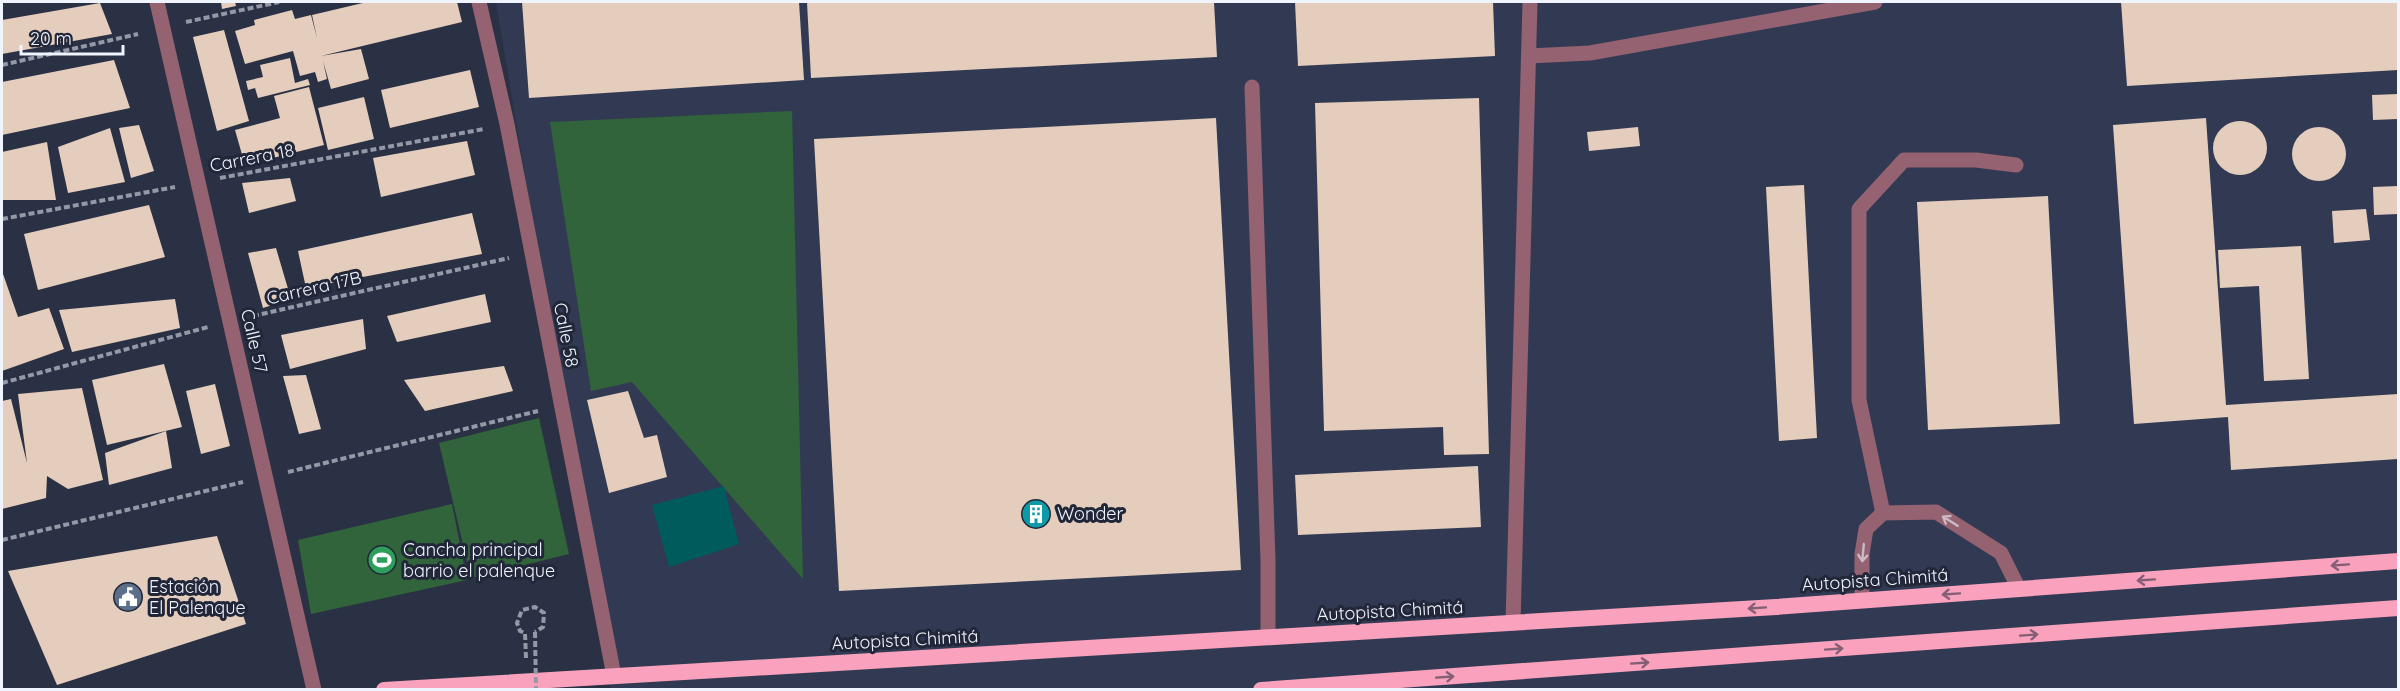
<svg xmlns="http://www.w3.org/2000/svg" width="2400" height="691" viewBox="0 0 2400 691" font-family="Quicksand,sans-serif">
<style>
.built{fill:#323a53}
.green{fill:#31643a}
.water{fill:#005b5c}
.building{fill:#e4cdbc}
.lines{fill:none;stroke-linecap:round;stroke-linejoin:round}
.path{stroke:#9499a7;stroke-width:4;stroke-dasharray:6 3;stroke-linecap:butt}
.service{stroke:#946271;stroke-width:15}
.minor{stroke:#946271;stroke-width:15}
.trunk{stroke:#faa2bd;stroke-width:16}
.path-bridge{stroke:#9499a7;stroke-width:4;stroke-dasharray:6 3;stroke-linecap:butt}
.oneway{stroke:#cbbac6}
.oneway2{stroke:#835e74}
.labels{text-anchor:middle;stroke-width:6;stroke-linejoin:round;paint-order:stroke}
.street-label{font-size:18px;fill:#f0f4fe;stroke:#212739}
.poi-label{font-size:18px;fill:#f0f4fe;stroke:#212739;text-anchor:start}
</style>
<rect width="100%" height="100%" fill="#2b3144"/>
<path class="built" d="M496 2H2398V689H611Z"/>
<path class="green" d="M792 111 803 579 632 382 591 391 550 122Z
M539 418 569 554 471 578 439 443Z
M452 504 467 580 311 614 298 540Z"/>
<path class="water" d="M724 486 739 544 669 567 652 505Z"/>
<path class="building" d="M221 2H235L236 6 222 9Z
M367 2H457L462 22 321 56 361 49 369 79 331 89 323 61 327 79 318 82 315 72 300 76 293 51 245 64 235 31 255 25 254 20 292 10 295 19 311 15 317 38 312 15Z
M522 2H799L804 80 529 98Z
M807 2H1214L1217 57 811 78Z
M1295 2H1493L1495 56 1298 66Z
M2121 2H2398V70L2127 86Z
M100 3 112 34 2 54V20Z
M224 30 249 121 217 131 193 37Z
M290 58 295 83 308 79 310 85 258 98 255 88 248 90 246 81 263 77 260 65Z
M114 60 130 108 2 135V82Z
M470 70 479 107 390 128 381 90Z
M309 87 324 145 245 165 235 130 280 118 274 96Z
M2398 94V119L2373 120 2372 95Z
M364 97 374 139 328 150 318 108Z
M1479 98 1489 454 1444 455 1443 427 1324 431 1315 103Z
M1216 118 1241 570 839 591 814 139Z
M2206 118 2226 405 2398 394V459L2231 470 2228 417 2134 424 2113 125Z
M2213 148a27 27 0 1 1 54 0a27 27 0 1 1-54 0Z
M139 125 154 171 131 178 119 128Z
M1638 127 1640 146 1589 151 1587 132Z
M2292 154a27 27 0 1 1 54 0a27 27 0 1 1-54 0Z
M110 128 125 182 68 193 58 147Z
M467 141 475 175 381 197 373 158Z
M47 142 56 200H2V152Z
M290 178 296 201 249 213 242 183Z
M1804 185 1817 438 1779 441 1766 187Z
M2398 186V214L2374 215 2373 187Z
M2048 196 2060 424 1928 430 1917 202Z
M149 205 165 257 38 290 24 234Z
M2366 209 2370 240 2334 243 2332 211Z
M472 213 482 254 306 288 298 251Z
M2301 246 2309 379 2264 381 2259 286 2220 288 2218 250Z
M276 248 291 299 263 308 248 253Z
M2 271 18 317 49 308 64 349 2 371Z
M485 294 491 322 397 342 387 316Z
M175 299 180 328 72 352 59 310Z
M363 319 366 349 290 369 281 335Z
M164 364 182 427 107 445 92 380Z
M504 366 513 391 425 411 404 380Z
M306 375 321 429 299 434 283 376Z
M215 384 230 446 201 454 186 391Z
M82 388 103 480 68 489 47 476 46 498 2 509V401L11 399 27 463 18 394Z
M628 391 644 438 657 435 667 477 609 493 587 400Z
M166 431 172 468 109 485 105 453Z
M1478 466 1481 527 1298 535 1295 475Z
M217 536 246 624 57 685 8 571Z"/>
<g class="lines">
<path class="path" d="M186 22 279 2
M2 65 138 34
M220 178 484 129
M2 219 175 187
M253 316 509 258
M2 383 208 327
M288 472 538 411
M2 540 243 482
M526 658 525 633 520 631 517 623 522 610 535 607 544 613 543 627 535 632"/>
<path class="service" d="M1529 56 1590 53 1875 2
M1252 87 1268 561V637
M1883 513 1859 400V209L1904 160H1976L2016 165
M1862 600V554L1866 529 1883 513 1936 512 2001 553 2019 589"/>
<path class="minor" d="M157 2 314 690
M479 2 507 124 614 676
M1513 623 1530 2"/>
<path class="trunk" d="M384 690 1776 607 2398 561
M1261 690 2398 608"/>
<path class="path-bridge" d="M535 632 536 690"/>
</g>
<defs><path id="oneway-shaft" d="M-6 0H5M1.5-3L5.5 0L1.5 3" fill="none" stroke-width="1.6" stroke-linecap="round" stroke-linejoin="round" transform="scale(1.5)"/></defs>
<g class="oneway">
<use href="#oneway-shaft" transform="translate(1950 521) rotate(-148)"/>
<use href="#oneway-shaft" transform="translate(1863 553) rotate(95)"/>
</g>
<g class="oneway2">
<use href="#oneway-shaft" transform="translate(2340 565) rotate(176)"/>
<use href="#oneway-shaft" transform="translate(2146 580) rotate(176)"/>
<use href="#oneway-shaft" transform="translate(1951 594) rotate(176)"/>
<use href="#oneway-shaft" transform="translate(1757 608) rotate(176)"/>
<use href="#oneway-shaft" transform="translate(2029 635) rotate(-4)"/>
<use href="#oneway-shaft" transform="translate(1834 649) rotate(-4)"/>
<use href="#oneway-shaft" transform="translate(1640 663) rotate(-4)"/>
<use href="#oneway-shaft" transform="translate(1445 677) rotate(-4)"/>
</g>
<defs>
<g id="building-disc" transform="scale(1.5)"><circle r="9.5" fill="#0f9aa8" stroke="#212739"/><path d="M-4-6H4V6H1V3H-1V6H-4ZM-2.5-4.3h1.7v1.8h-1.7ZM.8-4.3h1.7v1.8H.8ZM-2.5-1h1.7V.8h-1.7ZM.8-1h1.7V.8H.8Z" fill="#fff"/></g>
<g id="stadium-disc" transform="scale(1.5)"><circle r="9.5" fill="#2e9e5b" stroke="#212739"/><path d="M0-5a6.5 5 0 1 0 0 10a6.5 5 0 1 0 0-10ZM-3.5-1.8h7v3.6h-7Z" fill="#fff"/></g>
<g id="civic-disc" transform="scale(1.5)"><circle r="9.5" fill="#5c6f8a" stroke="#212739"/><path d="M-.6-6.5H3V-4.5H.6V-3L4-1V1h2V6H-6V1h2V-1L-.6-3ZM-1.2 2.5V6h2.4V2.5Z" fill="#fff"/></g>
</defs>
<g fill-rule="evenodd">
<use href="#building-disc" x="1036" y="514"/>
<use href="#stadium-disc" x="382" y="560"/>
<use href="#civic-disc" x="128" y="597"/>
</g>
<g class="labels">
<g class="street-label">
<text transform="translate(252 158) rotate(-11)" y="6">Carrera 18</text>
<text transform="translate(314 288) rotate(-13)" y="6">Carrera 17B</text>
<text transform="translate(566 335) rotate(79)" y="6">Calle 58</text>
<text transform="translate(254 341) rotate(77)" y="6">Calle 57</text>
<text transform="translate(1875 580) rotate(-4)" y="6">Autopista Chimitá</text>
<text transform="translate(1390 611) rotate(-3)" y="6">Autopista Chimitá</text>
<text transform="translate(905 640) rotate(-3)" y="6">Autopista Chimitá</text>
</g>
<g class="poi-label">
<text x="1057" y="520">Wonder</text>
<text x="403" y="556">Cancha principal<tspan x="403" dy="21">barrio el palenque</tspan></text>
<text x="149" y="593">Estación<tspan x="149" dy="21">El Palenque</tspan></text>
</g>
</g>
<rect width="2400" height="691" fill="none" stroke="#f0f4fe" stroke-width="6"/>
<path d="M21 45v9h102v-9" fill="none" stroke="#f0f4fe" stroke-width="3"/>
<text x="30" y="45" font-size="18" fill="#f0f4fe" stroke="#212739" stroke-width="4.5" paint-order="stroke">20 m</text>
</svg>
